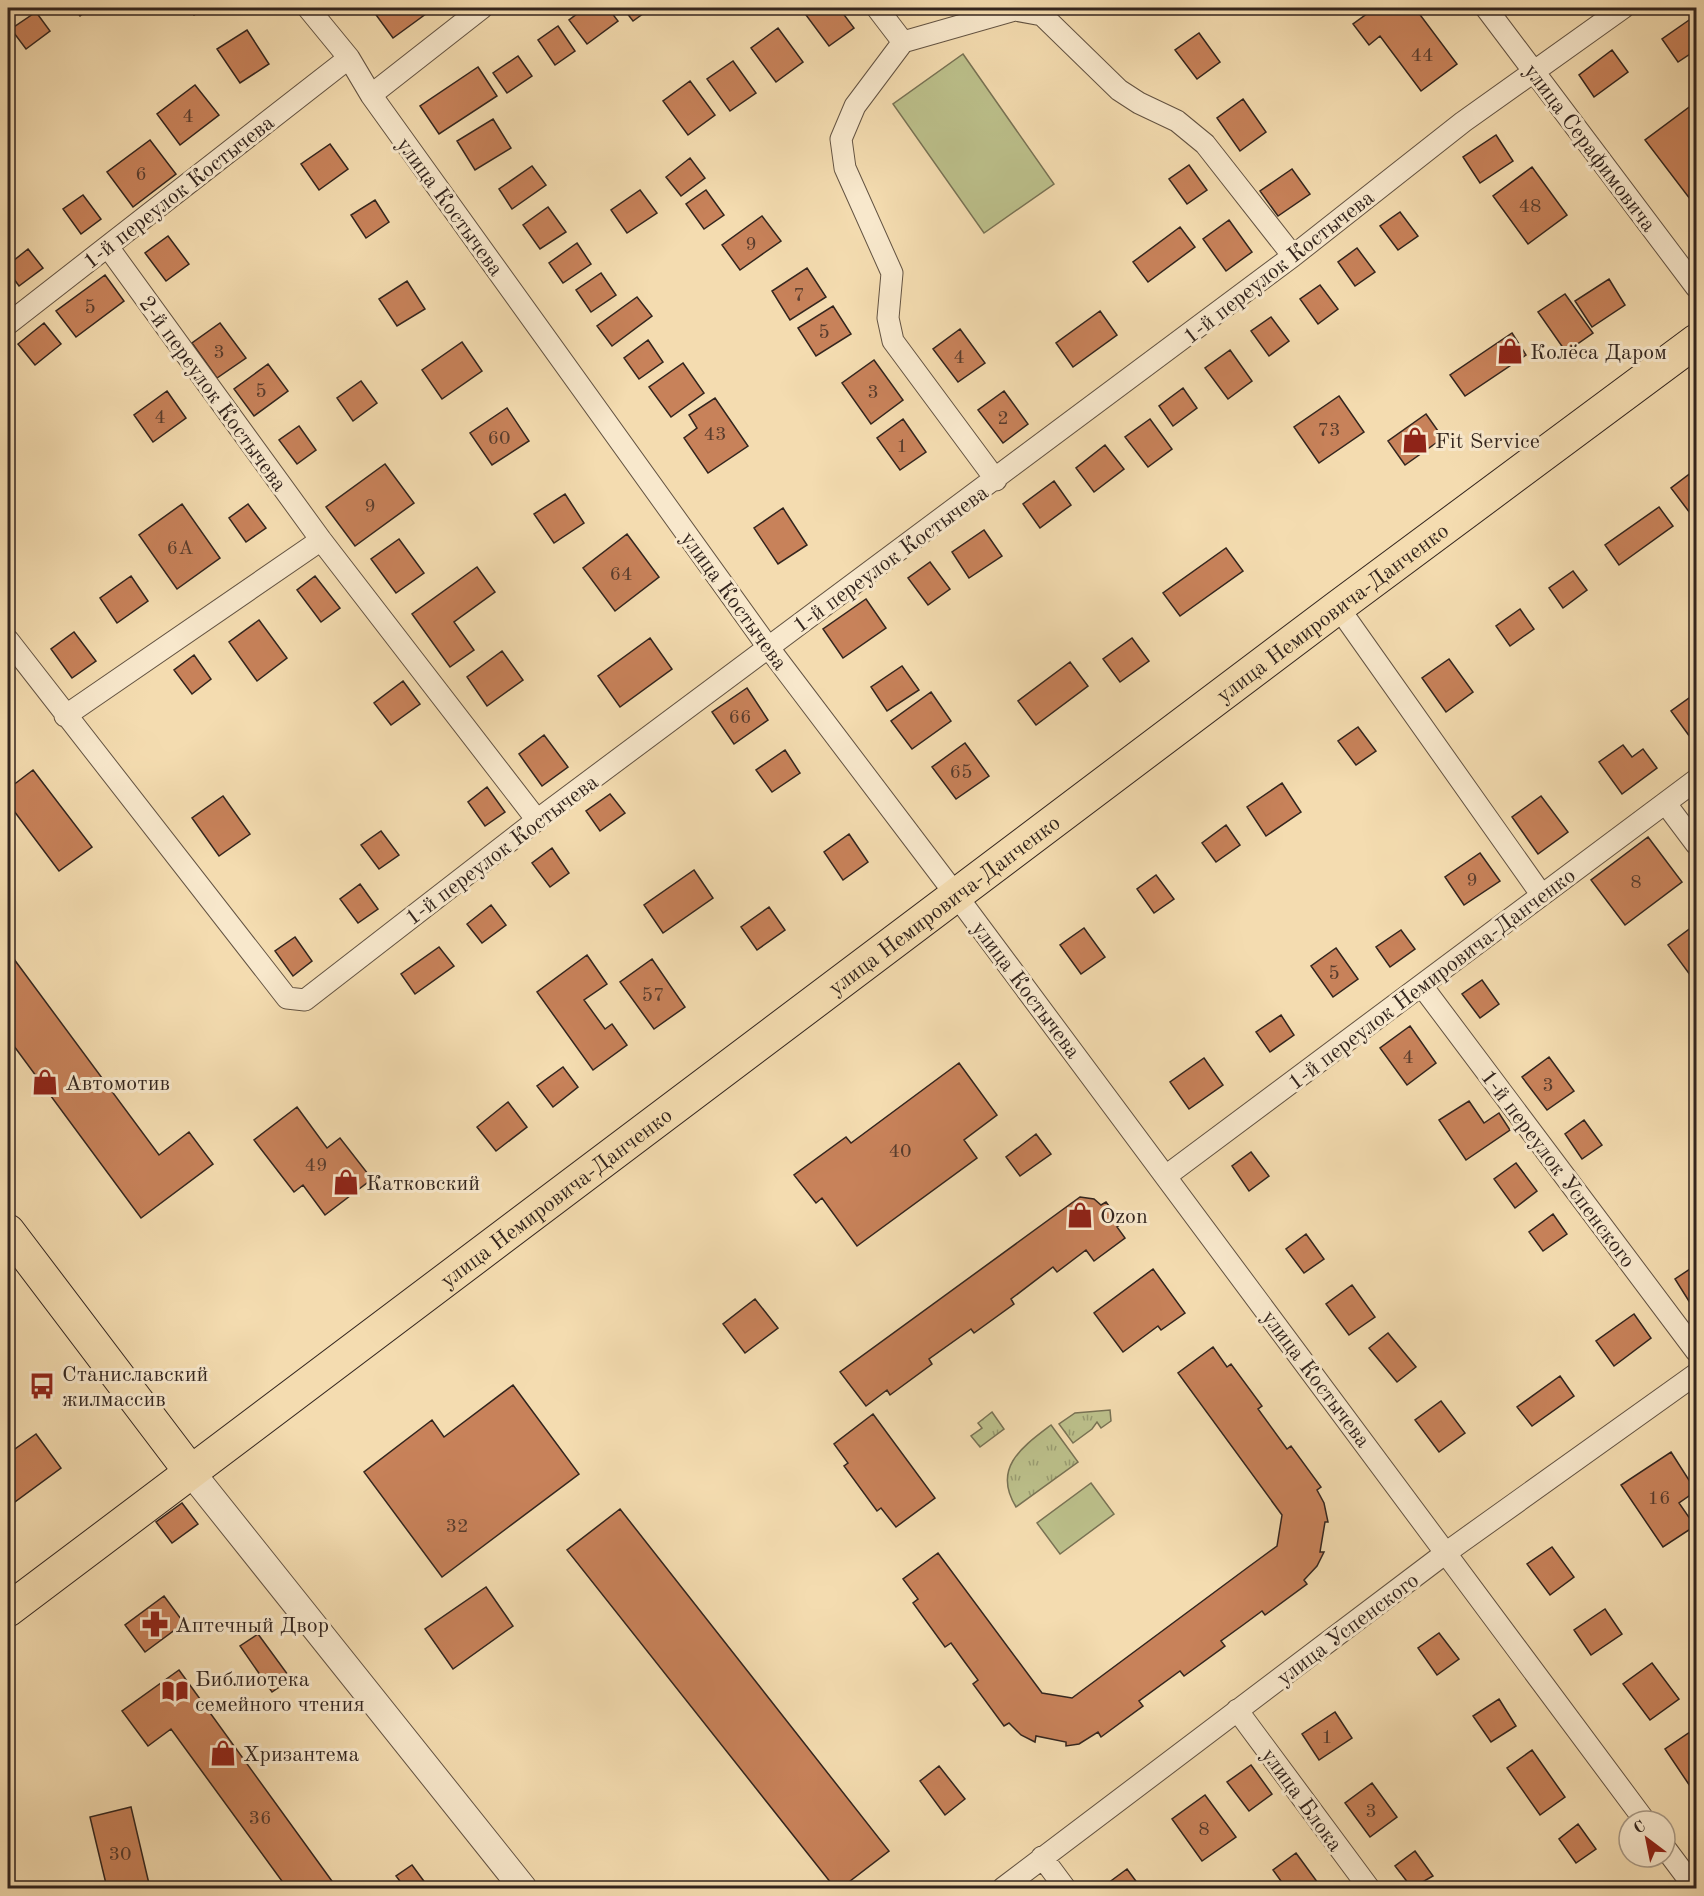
<svg xmlns="http://www.w3.org/2000/svg" width="1704" height="1896" viewBox="0 0 1704 1896" font-family="'Old Standard TT',serif">
<style>
.park{fill:url(#park-tufts);stroke:#787254;stroke-width:1.5}
.garden{fill:#bcc08b;stroke:#787254;stroke-width:1.5}
.building{fill:#c8825a;stroke:#33251e;stroke-width:1.5}
.lines{fill:none;stroke-linecap:round;stroke-linejoin:round}
.minor-casing{stroke:#635342;stroke-width:23}
.tertiary-casing{stroke:#635342;stroke-width:29}
.primary-casing{stroke:#33251e;stroke-width:35}
.minor{stroke:#f8e8cc;stroke-width:21}
.tertiary{stroke:#f8e8cc;stroke-width:27}
.primary{stroke:#f4dcb0;stroke-width:33}
.labels{text-anchor:middle;stroke-width:6;stroke-linejoin:round;paint-order:stroke}
.number-label{font-size:20px;fill:#583c2d}
.street-label{font-size:22px;fill:#33251e;stroke:#f8e8cc}
.poi-label{font-size:22px;fill:#33251e;stroke:#f8e8cc;text-anchor:start}
</style>
<defs>
<pattern id="park-tufts" width="24" height="20" patternUnits="userSpaceOnUse" patternTransform="scale(1.5)"><rect width="24" height="20" fill="#bcc08b"/><path d="M3 7l-1-3M5 7V3M7 7l1-3M15 17l-1-3M17 17v-4M19 17l1-3" fill="none" stroke="#999c71"/></pattern>
</defs>
<rect width="100%" height="100%" fill="#f4dcb0"/>
<filter id="stains"><feTurbulence type="fractalNoise" baseFrequency=".00333" numOctaves="4"/><feColorMatrix values="0 0 0 0 .2 0 0 0 0 .09 0 0 0 0 .02 0 0 0 .5 -.17"/></filter>
<radialGradient id="worn" r=".72"><stop offset=".6" stop-color="#630" stop-opacity="0"/><stop offset="1" stop-color="#630" stop-opacity=".3"/></radialGradient>
<path class="park" d="M1110 1410 1111 1421 1101 1428 1097 1422 1092 1429 1073 1443 1059 1424 1075 1413Z
M992 1412 1004 1429 980 1447 971 1436 982 1428 978 1423Z
M1051 1425 1078 1462 1016 1507C992 1468 1022 1447 1051 1425Z"/>
<path class="garden" d="M963 54 1054 184 984 233 893 104Z
M1091 1483 1114 1514 1060 1554 1037 1523Z"/>
<path class="building" d="M74 8H90L80 16Z
M189 8H205L194 15Z
M371 8H434L393 38Z
M585 8H608L618 21 587 44 569 20Z
M623 8H651L633 21Z
M817 8H839L854 28 829 46 806 15Z
M1375 8H1395L1400 14 1409 8H1415L1457 64 1421 91 1380 36 1369 45 1353 24Z
M36 12 50 31 26 49 11 29Z
M1692 18 1696 26V50L1678 62 1662 39Z
M558 26 575 51 555 65 538 40Z
M778 28 803 62 776 82 751 48Z
M247 30 269 64 240 83 217 49Z
M1199 33 1220 62 1197 79 1175 50Z
M1612 50 1628 72 1594 97 1579 75Z
M518 56 532 76 507 93 493 73Z
M733 61 756 93 730 111 707 79Z
M478 67 497 96 439 134 420 106Z
M690 81 715 115 688 135 663 101Z
M195 85 219 115 180 145 157 114Z
M1243 99 1266 132 1240 151 1217 118Z
M1696 102V194L1690 199 1645 140Z
M493 119 511 148 475 170 457 141Z
M1496 135 1513 161 1480 183 1463 157Z
M150 140 176 174 133 207 107 172Z
M330 144 348 169 319 190 301 164Z
M690 158 705 178 681 196 666 177Z
M1189 165 1207 190 1187 204 1169 179Z
M532 166 546 185 512 209 499 189Z
M1532 167 1567 215 1528 244 1493 196Z
M1292 169 1310 194 1278 216 1260 191Z
M640 190 657 213 627 233 611 210Z
M706 190 724 215 704 229 686 204Z
M83 195 101 219 81 234 63 209Z
M375 200 389 222 366 238 351 215Z
M548 207 566 232 540 249 523 225Z
M1400 212 1418 236 1398 250 1380 226Z
M762 216 781 241 740 270 722 245Z
M1229 220 1252 252 1226 271 1203 239Z
M1180 227 1195 247 1148 282 1133 262Z
M168 236 189 264 166 281 145 253Z
M577 243 591 264 563 283 549 263Z
M1357 248 1375 272 1355 286 1338 262Z
M28 249 43 268 19 286 8 271V265Z
M807 268 826 297 790 320 772 291Z
M601 273 616 295 591 312 576 290Z
M105 275 124 301 76 337 56 311Z
M1609 279 1625 305 1592 327 1575 301Z
M407 281 425 309 397 326 379 299Z
M1320 285 1338 309 1318 324 1300 299Z
M1565 294 1593 333 1566 352 1538 312Z
M637 297 652 316 612 346 597 326Z
M833 306 851 334 816 356 798 328Z
M1100 311 1117 335 1073 367 1056 343Z
M1271 317 1289 341 1269 356 1251 331Z
M44 323 61 344 35 365 18 344Z
M220 323 246 358 217 378 192 343Z
M960 329 985 363 958 382 933 349Z
M1512 333 1526 355 1465 396 1450 375Z
M648 340 663 362 639 379 624 358Z
M462 342 482 371 442 399 422 370Z
M1230 350 1252 381 1228 399 1205 368Z
M874 360 903 400 871 424 842 383Z
M683 363 704 393 671 417 649 387Z
M268 364 288 391 254 416 234 389Z
M361 381 377 403 353 421 337 398Z
M1183 388 1197 408 1173 426 1159 406Z
M167 391 186 418 153 442 134 415Z
M1004 391 1028 424 1003 443 978 410Z
M1339 396 1364 432 1319 463 1294 427Z
M715 398 748 446 708 473 684 438 697 428 689 415Z
M507 408 529 441 492 465 470 433Z
M1426 414 1443 438 1405 465 1388 441Z
M903 419 926 452 900 470 877 438Z
M1150 419 1172 449 1148 467 1125 437Z
M299 426 316 450 297 464 279 440Z
M1105 445 1124 469 1094 492 1076 468Z
M385 464 414 503 355 546 326 507Z
M1696 469V508L1690 513 1671 488Z
M1054 481 1071 505 1040 528 1023 504Z
M565 494 584 523 554 543 534 514Z
M182 504 220 558 177 589 139 535Z
M248 504 266 528 246 542 229 518Z
M1659 507 1673 526 1619 565 1605 545Z
M783 508 807 545 778 564 754 528Z
M984 530 1002 556 969 578 952 552Z
M627 534 659 577 615 611 583 568Z
M399 539 424 573 396 593 371 559Z
M1226 548 1243 571 1180 616 1163 593Z
M930 562 950 589 928 605 908 578Z
M477 567 495 592 454 622 474 650 450 667 412 614Z
M1573 571 1587 590 1563 608 1549 588Z
M131 576 148 601 117 623 100 598Z
M315 576 340 608 321 622 297 590Z
M866 599 886 628 843 658 823 629Z
M1520 609 1534 629 1510 646 1496 626Z
M259 620 287 658 257 681 229 642Z
M74 632 96 661 72 678 51 649Z
M650 638 672 669 620 707 598 676Z
M1132 638 1149 661 1120 682 1103 659Z
M502 651 523 680 487 706 467 677Z
M194 655 211 679 192 694 174 670Z
M1449 659 1473 692 1446 712 1422 678Z
M1070 662 1088 686 1036 725 1018 701Z
M902 666 919 690 887 711 871 687Z
M403 681 420 704 391 725 374 703Z
M747 688 768 720 734 744 712 712Z
M931 692 951 721 912 749 891 721Z
M1696 693V738L1693 741 1671 711Z
M1358 727 1376 751 1356 765 1338 741Z
M544 735 568 767 542 786 519 754Z
M965 743 989 776 956 799 932 767Z
M1623 745 1632 757 1643 749 1657 768 1622 794 1599 762Z
M785 750 800 773 772 792 756 770Z
M33 770 92 847 59 871 8 803V789Z
M1282 783 1301 812 1266 836 1247 807Z
M487 787 505 812 485 826 468 802Z
M610 794 625 813 600 831 586 811Z
M223 796 250 834 219 856 192 818Z
M1541 796 1568 832 1538 854 1512 817Z
M1226 825 1240 845 1216 862 1202 843Z
M381 831 399 855 379 869 361 845Z
M849 834 868 862 843 880 824 852Z
M1648 837 1682 882 1625 925 1591 880Z
M552 848 569 873 550 887 532 863Z
M1480 853 1500 881 1464 905 1445 877Z
M694 870 713 898 663 933 644 905Z
M1156 875 1174 899 1154 913 1137 889Z
M360 884 378 909 358 923 340 899Z
M491 905 506 925 482 943 467 924Z
M769 907 785 930 757 950 741 927Z
M1696 924V983L1668 945Z
M1084 928 1105 957 1081 974 1060 945Z
M1401 930 1415 949 1390 967 1376 947Z
M295 937 312 961 293 976 275 951Z
M439 947 454 966 415 994 401 974Z
M1336 948 1358 979 1333 997 1311 966Z
M8 951 159 1155 189 1132 213 1164 141 1218 8 1038Z
M587 955 607 984 584 1000 605 1029 612 1024 627 1045 593 1070 537 992Z
M652 959 685 1007 654 1029 620 982Z
M1482 980 1499 1004 1480 1018 1462 994Z
M1281 1015 1294 1035 1270 1052 1256 1032Z
M1410 1026 1436 1063 1407 1085 1380 1048Z
M1549 1057 1574 1091 1547 1110 1522 1077Z
M1204 1058 1223 1085 1189 1109 1170 1082Z
M959 1063 997 1115 964 1140 977 1158 857 1246 822 1198 816 1203 794 1175 846 1137 851 1143Z
M563 1067 578 1087 553 1107 537 1086Z
M1469 1101 1484 1123 1499 1113 1510 1130 1466 1160 1439 1120Z
M508 1102 527 1127 496 1151 477 1127Z
M297 1107 327 1148 340 1138 372 1179 325 1215 303 1185 294 1192 254 1140Z
M1584 1120 1602 1145 1582 1159 1565 1134Z
M1036 1134 1051 1154 1020 1176 1006 1157Z
M1251 1152 1269 1176 1249 1191 1232 1166Z
M1516 1163 1537 1191 1515 1208 1494 1179Z
M1080 1197 1094 1199 1101 1205 1106 1202 1122 1223 1117 1227 1125 1238 1094 1261 1086 1250 1057 1272 1053 1267 1011 1299 1014 1304 974 1333 971 1329 929 1359 932 1364 890 1395 887 1390 866 1406 840 1372Z
M1553 1214 1567 1234 1543 1251 1529 1232Z
M1306 1234 1324 1259 1304 1273 1286 1249Z
M1696 1265V1304L1692 1306 1675 1279Z
M1153 1269 1185 1313 1161 1330 1158 1326 1123 1352 1094 1313Z
M1352 1285 1375 1317 1349 1335 1326 1304Z
M755 1299 778 1328 745 1353 723 1324Z
M1634 1314 1651 1338 1614 1366 1596 1341Z
M1388 1333 1416 1367 1397 1382 1369 1348Z
M1213 1347 1227 1367 1231 1364 1262 1406 1258 1409 1287 1449 1291 1446 1321 1487 1317 1490 1324 1503 1328 1522H1325L1320 1552H1324L1317 1566 1304 1580 1307 1584 1265 1615 1262 1611 1243 1625 1221 1641 1225 1646 1184 1676 1180 1671 1139 1701 1143 1706 1101 1737 1098 1732 1079 1744 1066 1746V1742L1036 1736 1035 1742 1021 1735 1009 1723 1004 1726 973 1684 978 1680 964 1661 951 1643 945 1647 913 1603 918 1599 903 1579 938 1553 1042 1693 1072 1698 1247 1568 1277 1546 1282 1515 1178 1373Z
M1560 1376 1574 1396 1532 1426 1517 1407Z
M513 1385 579 1474 442 1577 364 1472 432 1420 444 1437Z
M1441 1401 1465 1433 1439 1452 1415 1420Z
M873 1414 935 1498 896 1527 881 1508 877 1511 844 1466 848 1463 834 1444Z
M36 1434 61 1468 8 1507V1454Z
M1671 1452 1696 1491 1679 1503 1695 1526 1663 1547 1621 1485Z
M182 1503 198 1524 172 1543 156 1522Z
M620 1509 889 1851 841 1888H835L567 1550Z
M1552 1547 1574 1577 1550 1595 1527 1564Z
M486 1587 513 1626 453 1669 425 1629Z
M164 1596 184 1623 145 1652 125 1625Z
M1605 1609 1622 1634 1591 1655 1574 1630Z
M1439 1633 1459 1659 1437 1675 1418 1648Z
M258 1634 291 1679 272 1692 240 1646Z
M1652 1663 1679 1699 1650 1720 1623 1684Z
M179 1670 337 1888H287L171 1729 148 1746 122 1711Z
M1499 1699 1516 1726 1491 1742 1473 1716Z
M1335 1712 1352 1738 1319 1760 1302 1734Z
M1696 1728V1790L1694 1792 1665 1749Z
M1532 1750 1565 1797 1540 1815 1507 1768Z
M1251 1765 1272 1794 1249 1811 1227 1782Z
M939 1766 965 1799 945 1815 920 1781Z
M1372 1783 1397 1817 1370 1837 1345 1803Z
M1205 1795 1236 1837 1202 1861 1172 1819Z
M131 1807 150 1888H107L90 1817Z
M1578 1824 1596 1849 1576 1863 1559 1839Z
M1415 1851 1433 1876 1412 1888 1395 1866Z
M1296 1853 1318 1883 1309 1888H1286L1273 1870Z
M412 1865 429 1888H405L396 1876Z
M1127 1869 1141 1888H1106L1104 1886Z"/>
<g class="lines">
<g class="minor-casing">
<path id="minor" d="M308 8 349 58 371 95 768 647 956 895 1645 1821
M877 8 903 42
M1486 8 1696 287
M371 95 482 8
M108 247 321 540 537 820
M8 324 349 58
M996 480 893 341 888 318 892 273 845 168 841 139 855 106 903 42 1015 10 1042 15 1119 90 1139 103 1177 121 1205 144 1293 256
M1338 607 1541 894
M8 640 287 998 305 1000 537 820 1293 256 1463 122 1623 8
M65 716 321 540
M1666 804 1696 844
M1422 986 1696 1351
M1166 1176 1696 780
M1237 1710 1369 1888
M1665 1848 1695 1888
M1042 1857 1065 1888
M1003 1888 1447 1552 1696 1374"/>
</g>
<g class="tertiary-casing">
<path id="tertiary" d="M190 1471 523 1888"/>
</g>
<g class="primary-casing">
<g id="primary">
<path d="M8 1231 190 1471"/>
<path id="s1" d="M8 1610 1338 607 1696 341"/>
</g>
</g>
<use href="#minor" class="minor"/>
<use href="#tertiary" class="tertiary"/>
<use href="#primary" class="primary"/>
</g>
<defs>
<g id="shop-bare" transform="scale(2.07)"><path d="M-5-2.5h2.3a2.7 3.5 0 0 1 5.4 0H5L5.5 6h-11ZM-1.5-2.5h3a1.5 2.3 0 0 0-3 0Z" fill="#8f2418" stroke="#f8e8cc" stroke-width="2.5" paint-order="stroke"/></g>
<g id="bus-bare" transform="scale(2.07)"><path d="M-5-6H5V4H4V6H2V4H-2V6H-4V4H-5ZM-3.5-4V0h7V-4ZM-3.5 1.2v1.5H-2V1.2ZM2 1.2v1.5H3.5V1.2Z" fill="#8f2418" stroke="#f8e8cc" stroke-width="2.5" paint-order="stroke"/></g>
<g id="pharmacy-bare" transform="scale(2.07)"><path d="M-2-6h4v4h4v4h-4v4h-4v-4h-4v-4h4Z" fill="#8f2418" stroke="#f8e8cc" stroke-width="2.5" paint-order="stroke"/></g>
<g id="library-bare" transform="scale(2.07)"><path d="M-6-4Q-3-5.5-.7-3.5V5Q-3 3-6 4ZM6-4Q3-5.5 .7-3.5V5Q3 3 6 4Z" fill="#8f2418" stroke="#f8e8cc" stroke-width="2.5" paint-order="stroke"/></g>
</defs>
<g fill-rule="evenodd">
<use href="#shop-bare" x="1510" y="351"/>
<use href="#shop-bare" x="1415" y="440"/>
<use href="#shop-bare" x="45" y="1082"/>
<use href="#shop-bare" x="346" y="1182"/>
<use href="#shop-bare" x="1080" y="1215"/>
<use href="#bus-bare" x="42" y="1386"/>
<use href="#pharmacy-bare" x="155" y="1624"/>
<use href="#library-bare" x="175" y="1691"/>
<use href="#shop-bare" x="223" y="1753"/>
</g>
<g class="labels">
<g class="number-label">
<text x="1422" y="61">44</text>
<text x="188" y="122">4</text>
<text x="141" y="180">6</text>
<text x="1530" y="212">48</text>
<text x="751" y="250">9</text>
<text x="799" y="301">7</text>
<text x="90" y="313">5</text>
<text x="824" y="338">5</text>
<text x="219" y="358">3</text>
<text x="959" y="363">4</text>
<text x="261" y="397">5</text>
<text x="873" y="398">3</text>
<text x="160" y="423">4</text>
<text x="1003" y="424">2</text>
<text x="1329" y="436">73</text>
<text x="715" y="440">43</text>
<text x="499" y="444">60</text>
<text x="902" y="452">1</text>
<text x="370" y="512">9</text>
<text x="180" y="554">6А</text>
<text x="621" y="580">64</text>
<text x="740" y="723">66</text>
<text x="961" y="778">65</text>
<text x="1472" y="886">9</text>
<text x="1636" y="888">8</text>
<text x="1334" y="979">5</text>
<text x="653" y="1001">57</text>
<text x="1408" y="1063">4</text>
<text x="1548" y="1091">3</text>
<text x="900" y="1157">40</text>
<text x="316" y="1171">49</text>
<text x="1659" y="1504">16</text>
<text x="457" y="1532">32</text>
<text x="1327" y="1743">1</text>
<text x="1371" y="1817">3</text>
<text x="260" y="1824">36</text>
<text x="1204" y="1835">8</text>
<text x="120" y="1860">30</text>
</g>
<g class="street-label">
<text transform="translate(1591 147) rotate(53)" y="8">улица Серафимовича</text>
<text transform="translate(178 191) rotate(-38)" y="8">1-й переулок Костычева</text>
<text transform="translate(451 206) rotate(54)" y="8">улица Костычева</text>
<text transform="translate(1278 266) rotate(-38)" y="8">1-й переулок Костычева</text>
<text transform="translate(214 393) rotate(54)" y="8">2-й переулок Костычева</text>
<text transform="translate(890 558) rotate(-36)" y="8">1-й переулок Костычева</text>
<text transform="translate(735 600) rotate(54)" y="8">улица Костычева</text>
<text dy="8" stroke="none"><textPath href="#s1" startOffset="1658">улица Немировича-Данченко</textPath></text>
<text transform="translate(501 849) rotate(-37)" y="8">1-й переулок Костычева</text>
<text dy="8" stroke="none"><textPath href="#s1" startOffset="1172">улица Немировича-Данченко</textPath></text>
<text transform="translate(1431 978) rotate(-37)" y="8">1-й переулок Немировича-Данченко</text>
<text transform="translate(1027 989) rotate(53)" y="8">улица Костычева</text>
<text transform="translate(1559 1168) rotate(53)" y="8">1-й переулок Успенского</text>
<text dy="8" stroke="none"><textPath href="#s1" startOffset="686">улица Немировича-Данченко</textPath></text>
<text transform="translate(1317 1378) rotate(53)" y="8">улица Костычева</text>
<text transform="translate(1347 1628) rotate(-37)" y="8">улица Успенского</text>
<text transform="translate(1303 1799) rotate(54)" y="8">улица Блока</text>
</g>
<g class="poi-label">
<text x="1530" y="359">Колёса Даром</text>
<text x="1435" y="448">Fit Service</text>
<text x="65" y="1090">Автомотив</text>
<text x="366" y="1190">Катковский</text>
<text x="1100" y="1223">Ozon</text>
<text x="62" y="1381">Станиславский<tspan x="62" dy="25">жилмассив</tspan></text>
<text x="175" y="1632">Аптечный Двор</text>
<text x="195" y="1686">Библиотека<tspan x="195" dy="25">семейного чтения</tspan></text>
<text x="243" y="1761">Хризантема</text>
</g>
</g>
<rect width="1704" height="1896" fill="none" stroke="#f4dcb0" stroke-width="30"/>
<rect x="9" y="9" width="1686" height="1878" fill="none" stroke="#33251e" stroke-width="3"/>
<rect x="15" y="15" width="1674" height="1866" fill="none" stroke="#33251e" stroke-width="1.5"/>
<g transform="translate(1647 1839) rotate(328)"><circle r="28" fill="#f8e8cc" stroke="#a99a86" stroke-width="1.5"/>
<path d="M0-4.5L10 22L0 15L-10 22Z" fill="#8f2418"/>
<text y="-9" font-size="16" font-weight="bold" text-anchor="middle" fill="#33251e">С</text>
</g>
<rect width="100%" height="100%" filter="url(#stains)"/>
<rect width="100%" height="100%" fill="url(#worn)"/>
</svg>
